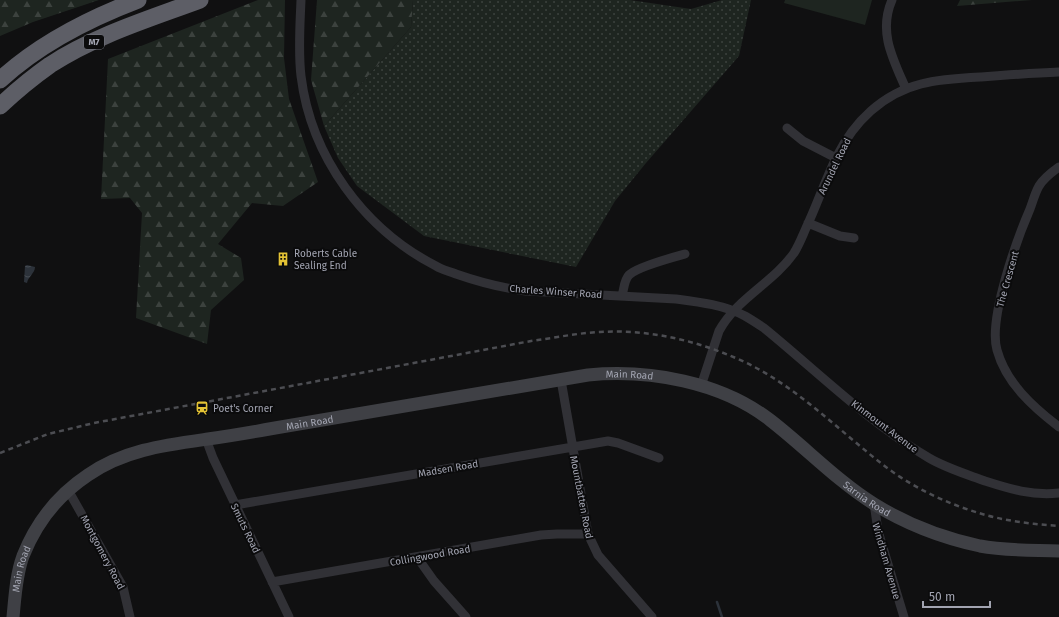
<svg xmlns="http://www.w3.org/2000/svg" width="1059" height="617" viewBox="0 0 1059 617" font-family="'Fira Sans',sans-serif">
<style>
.grass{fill:url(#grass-dots)}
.forest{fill:url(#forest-firs)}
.pitch{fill:#1e2520}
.water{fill:url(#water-waves)}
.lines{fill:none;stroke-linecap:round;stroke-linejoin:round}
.stream{stroke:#2c323a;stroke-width:2.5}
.minor{stroke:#313136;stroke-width:9}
.secondary{stroke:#3f4045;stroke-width:13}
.motorway{stroke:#5d5e66;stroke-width:17}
.rail{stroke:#4c4d52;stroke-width:2.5;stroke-dasharray:5 4;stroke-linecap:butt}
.labels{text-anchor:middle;stroke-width:4;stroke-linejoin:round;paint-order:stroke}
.shield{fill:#0b0b0c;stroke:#757680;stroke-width:1}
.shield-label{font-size:9px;font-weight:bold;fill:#a2a4b1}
.street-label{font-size:10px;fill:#a2a4b1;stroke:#0b0b0c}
.poi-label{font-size:10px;fill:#a2a4b1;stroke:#0b0b0c;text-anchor:start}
</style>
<defs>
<pattern id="grass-dots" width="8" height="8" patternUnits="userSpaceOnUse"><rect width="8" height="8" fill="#1e2520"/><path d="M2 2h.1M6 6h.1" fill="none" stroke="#3c423e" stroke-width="1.8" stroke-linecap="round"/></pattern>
<pattern id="forest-firs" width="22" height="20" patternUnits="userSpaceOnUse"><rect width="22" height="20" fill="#1e2520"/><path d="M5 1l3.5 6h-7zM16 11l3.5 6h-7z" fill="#3c423e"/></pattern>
<pattern id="water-waves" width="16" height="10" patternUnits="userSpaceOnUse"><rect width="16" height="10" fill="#2c323a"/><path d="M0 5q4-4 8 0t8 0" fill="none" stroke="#474d54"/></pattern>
</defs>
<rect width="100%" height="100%" fill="#101011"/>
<path class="grass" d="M413 0H630L691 9 722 0H751L739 56 646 163 615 201 576 267 424 236 357 186 338 158 324 126 411 27Z"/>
<path class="forest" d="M0 0H99L33 22 0 36Z
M258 0H285L284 58 289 99 318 182 283 206 252 203 218 244 241 258 244 280 211 310 207 344 136 318 142 213 130 198 101 199 108 59Z
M317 0H413L411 27 324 126 311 80Z
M960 0H1032L957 6Z"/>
<path class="pitch" d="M785 0H872L865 25 784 3Z"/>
<path class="water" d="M27 265 35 267C35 273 28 277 27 283L24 282 25 266Z"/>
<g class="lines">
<path class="stream" d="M717 602 722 617"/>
<path class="minor" d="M301 0C300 25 298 51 301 76 311 157 364 229 436 266 442 270 449 271 456 274 479 282 502 288 526 291L676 299C699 302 724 305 745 316 752 320 758 324 764 328 818 372 869 423 929 458 946 468 966 474 985 481 1010 489 1032 496 1059 493
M892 0C878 32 893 59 906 89
M787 128 803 141 836 158
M1059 167C1052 172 1044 178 1039 186 1035 193 1033 201 1030 209 1017 239 988 319 997 350 1006 383 1033 407 1059 427
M808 223 840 236 854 238
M622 296C624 289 624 280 629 275 637 267 674 257 685 254
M561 380 588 534 598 555 652 617
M701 386 719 331C737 298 773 283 794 253 799 245 802 237 806 228 817 205 825 180 837 156 854 122 882 94 921 84 940 79 961 78 981 77 1007 75 1033 73 1059 72
M206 439 213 458 289 617
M68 490 123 587 130 617
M874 503 878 531 904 617
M235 505 608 441 618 443 659 458
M417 557 434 581 466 617
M272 582 541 535 557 534H588"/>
<path class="secondary" id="s1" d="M13 617C15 597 16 575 23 556 36 523 58 495 88 475 124 450 165 445 208 439 230 436 253 432 275 428 380 411 484 393 588 375 649 369 721 382 770 420 805 447 836 480 874 504 906 524 943 538 980 546 1006 551 1033 550 1059 551"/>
<path class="motorway" d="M0 80C40 43 88 19 138 0
M0 106C16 91 33 77 50 65 96 35 149 19 200 0"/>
<path class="rail" d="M0 453 48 434 94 423 531 341C554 338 577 333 600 332 647 329 695 340 738 359 793 383 836 428 882 464 910 486 945 503 979 513 1004 521 1032 524 1059 526"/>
</g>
<defs>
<g id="building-bare" transform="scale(1.08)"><path d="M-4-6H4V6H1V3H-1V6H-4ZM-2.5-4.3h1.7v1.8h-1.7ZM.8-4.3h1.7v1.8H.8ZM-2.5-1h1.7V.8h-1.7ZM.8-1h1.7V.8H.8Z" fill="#e4c335" stroke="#0b0b0c" stroke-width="2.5" paint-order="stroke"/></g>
<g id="station-bare" transform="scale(1.08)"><path d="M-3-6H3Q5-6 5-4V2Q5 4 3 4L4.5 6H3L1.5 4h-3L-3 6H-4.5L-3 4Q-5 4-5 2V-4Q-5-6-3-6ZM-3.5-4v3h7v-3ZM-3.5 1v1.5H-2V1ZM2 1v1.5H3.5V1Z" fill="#e4c335" stroke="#0b0b0c" stroke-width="2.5" paint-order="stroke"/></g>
</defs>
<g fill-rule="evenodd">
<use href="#building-bare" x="283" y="259"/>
<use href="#station-bare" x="202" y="408"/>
</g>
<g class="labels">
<rect class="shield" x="84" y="35" width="20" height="14" rx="3"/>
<g class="shield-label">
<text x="94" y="45">M7</text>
</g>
<g class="street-label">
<text transform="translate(834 166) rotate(-64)" y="4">Arundel Road</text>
<text transform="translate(1007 279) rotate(-74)" y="4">The Crescent</text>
<text transform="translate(556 291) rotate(4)" y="4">Charles Winser Road</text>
<text dy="4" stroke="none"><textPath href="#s1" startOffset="721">Main Road</textPath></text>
<text dy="4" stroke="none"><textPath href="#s1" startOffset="397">Main Road</textPath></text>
<text transform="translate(885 426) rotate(37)" y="4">Kinmount Avenue</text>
<text transform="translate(448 468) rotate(-10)" y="4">Madsen Road</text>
<text transform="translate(582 497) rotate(79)" y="4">Mountbatten Road</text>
<text dy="4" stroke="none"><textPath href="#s1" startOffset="996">Sarnia Road</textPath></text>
<text transform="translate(246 528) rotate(64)" y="4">Smuts Road</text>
<text transform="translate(103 552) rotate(62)" y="4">Montgomery Road</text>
<text transform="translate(430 555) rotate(-10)" y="4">Collingwood Road</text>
<text transform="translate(887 561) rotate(74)" y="4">Windham Avenue</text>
<text dy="4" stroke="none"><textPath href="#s1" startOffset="49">Main Road</textPath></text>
</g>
<g class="poi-label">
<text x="294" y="257">Roberts Cable<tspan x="294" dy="12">Sealing End</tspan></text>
<text x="213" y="412">Poet's Corner</text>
</g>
</g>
<path d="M923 601v6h67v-6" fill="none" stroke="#a2a4b1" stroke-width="2"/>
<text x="929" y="601" font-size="12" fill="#a2a4b1" stroke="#0b0b0c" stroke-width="3" paint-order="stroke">50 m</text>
</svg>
